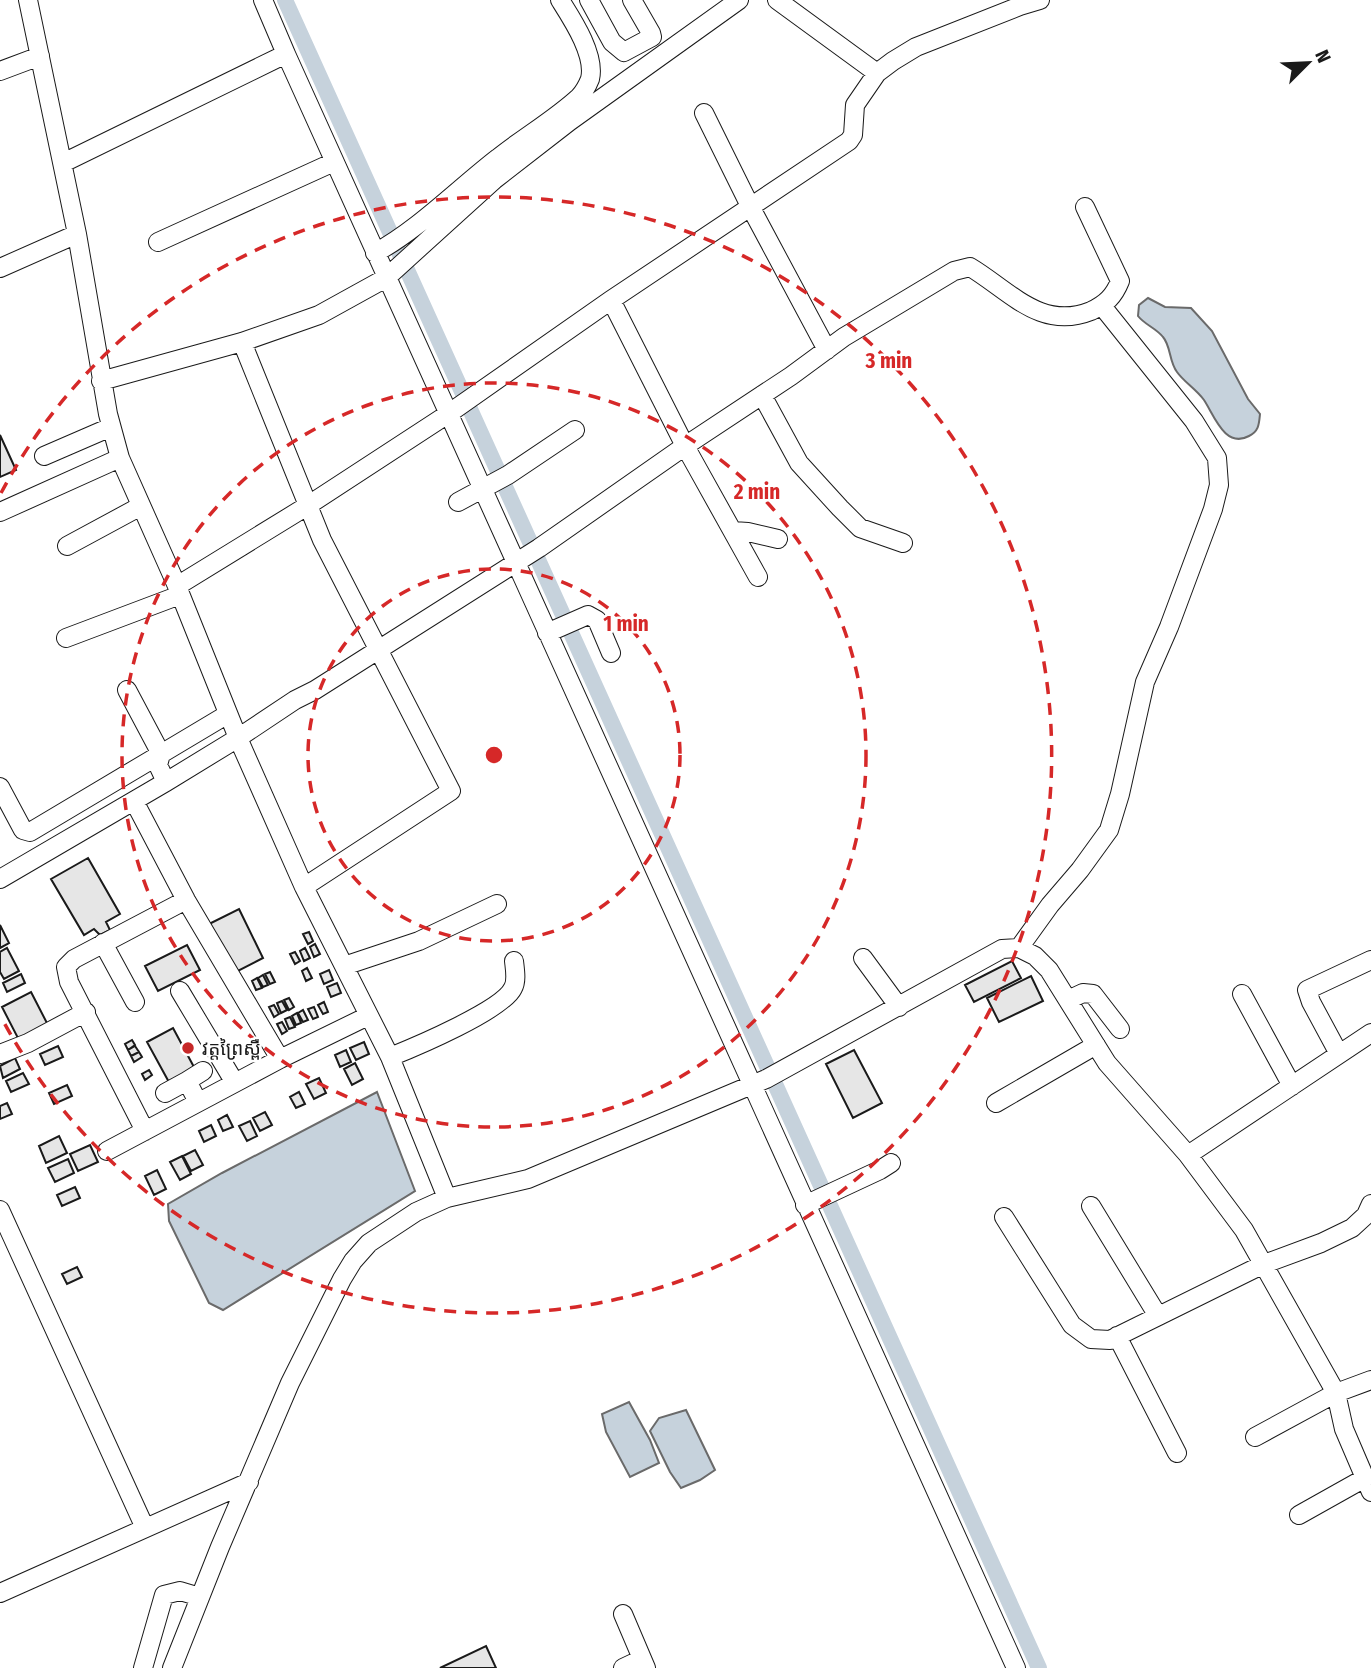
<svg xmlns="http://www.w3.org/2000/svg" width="1371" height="1668" viewBox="0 0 1371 1668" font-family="'Fira Sans Condensed','Noto Sans Khmer',sans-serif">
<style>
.water{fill:#c6d2dc;stroke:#6a6a6a;stroke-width:2}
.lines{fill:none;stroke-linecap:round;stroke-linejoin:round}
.canal{stroke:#c6d2dc;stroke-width:16}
.building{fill:#e6e6e6;stroke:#1a1a1a;stroke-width:2}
.minor-casing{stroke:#1a1a1a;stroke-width:20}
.minor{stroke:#fff;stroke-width:18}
.ring{fill:none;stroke:#d62828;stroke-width:3.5;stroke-dasharray:12 9}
.poi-dot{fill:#c62828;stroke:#fff;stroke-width:2.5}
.labels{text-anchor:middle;stroke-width:5;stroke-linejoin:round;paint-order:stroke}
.poi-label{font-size:19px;fill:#1a1a1a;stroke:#fff;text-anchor:start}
.centre{fill:#d62828;stroke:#fff;stroke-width:3.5}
.ring-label{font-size:21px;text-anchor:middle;font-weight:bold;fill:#d62828;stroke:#fff;stroke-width:5;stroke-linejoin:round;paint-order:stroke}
</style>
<rect width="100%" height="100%" fill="#fff"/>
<path class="water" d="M1148 298 1165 307 1191 308 1212 331 1248 399 1260 414C1259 424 1259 431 1249 436 1225 449 1214 415 1204 400 1196 389 1184 382 1177 372 1169 362 1171 346 1163 337 1156 328 1145 325 1138 316L1139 305Z
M377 1092 415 1191 223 1310 209 1303 169 1221 168 1204 222 1173Z
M629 1402 650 1440 659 1463 630 1477 606 1432 602 1414Z
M686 1410 715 1470 700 1480 681 1488 670 1472 650 1431 659 1418Z"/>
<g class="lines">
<path class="canal" d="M285 0 1039 1668"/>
</g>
<path class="building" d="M0 435 16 470 0 477Z
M88 858 120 914 106 922 110 930 100 935 94 929 84 935 51 879Z
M239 909 263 958 234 973 209 924Z
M0 925 9 943 0 948Z
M309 932 313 941 308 944 303 934Z
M315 944 320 954 314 957 310 947Z
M187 945 200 970 158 991 145 966Z
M7 948 19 971 4 979 0 972V952Z
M305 948 310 958 304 961 300 951Z
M295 952 300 961 295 964 290 954Z
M1012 961 1021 978 974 1002 965 985Z
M307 968 312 978 306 981 302 971Z
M329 970 333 980 324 984 320 974Z
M270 972 275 982 270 984 265 974Z
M21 974 25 983 7 992 3 983Z
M263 975 268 985 263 987 258 978Z
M1031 976 1043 1001 999 1022 987 998Z
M257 978 262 988 256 990 252 981Z
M337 983 341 993 331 997 327 987Z
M31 992 49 1027 20 1042 2 1007Z
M289 998 294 1007 289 1010 284 1000Z
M282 1001 287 1010 281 1013 277 1003Z
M324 1002 328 1012 323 1014 318 1005Z
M274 1005 279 1014 274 1017 269 1007Z
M314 1007 318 1017 313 1019 308 1009Z
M303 1010 308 1020 303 1022 298 1013Z
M297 1013 301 1023 296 1025 292 1016Z
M290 1017 295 1027 289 1029 285 1019Z
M282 1022 287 1031 282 1034 277 1024Z
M173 1028 195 1069 170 1084 147 1042Z
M132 1040 135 1045 128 1050 125 1044Z
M364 1042 369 1054 356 1060 350 1048Z
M58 1046 63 1057 45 1065 40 1054Z
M135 1046 139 1052 131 1056 128 1050Z
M346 1050 351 1062 340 1067 335 1055Z
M854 1050 882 1103 853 1118 826 1064Z
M139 1052 142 1057 134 1062 131 1056Z
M15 1058 20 1069 3 1078 0 1066Z
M355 1063 363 1079 352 1085 344 1069Z
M149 1070 152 1075 145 1080 142 1074Z
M23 1073 29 1084 11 1092 6 1081Z
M319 1078 326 1093 314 1099 306 1084Z
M67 1085 72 1096 54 1104 49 1093Z
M299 1092 305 1104 296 1108 290 1097Z
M7 1103 12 1114 0 1119V1106Z
M265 1112 272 1125 260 1131 253 1118Z
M227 1115 233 1127 223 1131 218 1120Z
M250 1121 257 1136 247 1141 239 1126Z
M211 1125 216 1136 204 1142 199 1131Z
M59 1136 67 1153 46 1163 39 1146Z
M90 1145 98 1162 78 1171 70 1154Z
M195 1150 203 1165 191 1171 183 1156Z
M182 1156 191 1174 180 1180 170 1162Z
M68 1159 74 1173 55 1182 48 1168Z
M157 1170 166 1189 154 1195 145 1176Z
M75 1187 80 1198 62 1206 57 1195Z
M77 1267 82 1277 67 1284 62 1274Z
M486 1646 496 1668H440Z"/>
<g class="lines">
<g class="minor-casing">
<path id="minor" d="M28 0 77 234 108 414 120 458 177 586 238 738 304 887 390 1057 447 1198
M263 0 286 54
M589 0 612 42 624 52 652 37 651 33 632 0
M777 0 877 73
M0 71 40 56
M704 113 751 208 827 350
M63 163 286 54 1016 1668
M158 242 334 162
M375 253C418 230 459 188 498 158 524 137 554 120 579 97 583 93 588 84 590 79 596 55 572 19 560 0
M0 268 77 234
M611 300 685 446 758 577
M242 342 322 540 451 791 304 887
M101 381 242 342 319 315 386 278 494 180 570 121 739 0
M762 395 799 463 840 508 860 528 903 543
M44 456 111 427
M458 502 508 475 575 430
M0 512 120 458
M733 531 748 532 778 539
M67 546 141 506
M177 586 307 506 448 414 611 300 849 141 853 135 855 105 877 73 893 61 916 47 1020 6 1040 0
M547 633 588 615 597 620 611 653
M66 638 180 595
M166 782 158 765 161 754 228 714
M0 787 23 830 30 832 161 754 127 690
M134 801 186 900 280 1059
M0 879 166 782 238 738 295 700 315 690 539 548 685 446 791 376 844 337 954 271 970 267C1010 291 1041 331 1091 311 1106 304 1114 296 1120 281L1085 207
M103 943 135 1002
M1019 948 1050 905 1080 870 1109 830 1120 794 1145 682 1169 627 1213 509 1219 485 1217 458 1194 421 1102 306
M863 958 899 1007
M344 966 419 941 497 904
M180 991 235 1083
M1242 994 1292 1086
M1068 1000 1083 993 1093 994 1120 1029
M0 1054 28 1043 86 1012
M1339 1054 1311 1002 1307 990 1371 960
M390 1057C415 1047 503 1010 513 988 517 981 515 970 514 961
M165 1093 187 1081
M198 1102 187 1081 203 1071
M996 1103 1096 1045
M145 1131 69 982 66 967 74 959 186 900
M107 1151 280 1059 368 1016
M1188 1155 1371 1033
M805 1205 880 1170 891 1163
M1091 1206 1158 1316
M0 1210 145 1528
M1004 1217 1072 1325 1091 1339 1110 1340 1264 1264 1321 1243 1352 1228 1366 1215 1371 1204
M1117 1336 1177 1453
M1255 1437 1336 1393 1344 1429 1371 1492
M1299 1515 1365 1478
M0 1593 249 1482
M623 1614 646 1668
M143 1668 164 1595 180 1591 200 1597
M172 1668 220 1547 290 1383 342 1279 353 1261 369 1243 416 1212 447 1198 528 1179 766 1079 1002 949 1019 948 1035 956 1049 970 1107 1063 1188 1155 1244 1230 1336 1393 1371 1380
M623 1668 642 1659"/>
</g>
<use href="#minor" class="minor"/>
</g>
<g class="ring">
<circle cx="494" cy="755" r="186"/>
<circle cx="494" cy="755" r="372"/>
<path d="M1 493A558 558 0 1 1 1 1017"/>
</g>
<circle class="poi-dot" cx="188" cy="1048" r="7"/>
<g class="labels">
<g class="poi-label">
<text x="202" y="1055">វត្តព្រៃស្ពឺ</text>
</g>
</g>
<circle cx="494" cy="755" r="10" class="centre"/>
<g class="ring-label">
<text x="889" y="368">3 min</text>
<text x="757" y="499">2 min</text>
<text x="626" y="631">1 min</text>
</g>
<g transform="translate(1308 63) rotate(66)" stroke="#ffffff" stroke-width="5" paint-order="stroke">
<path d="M0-5L12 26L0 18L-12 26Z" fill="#1a1a1a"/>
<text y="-10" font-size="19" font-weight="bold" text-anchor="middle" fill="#1a1a1a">N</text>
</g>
</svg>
